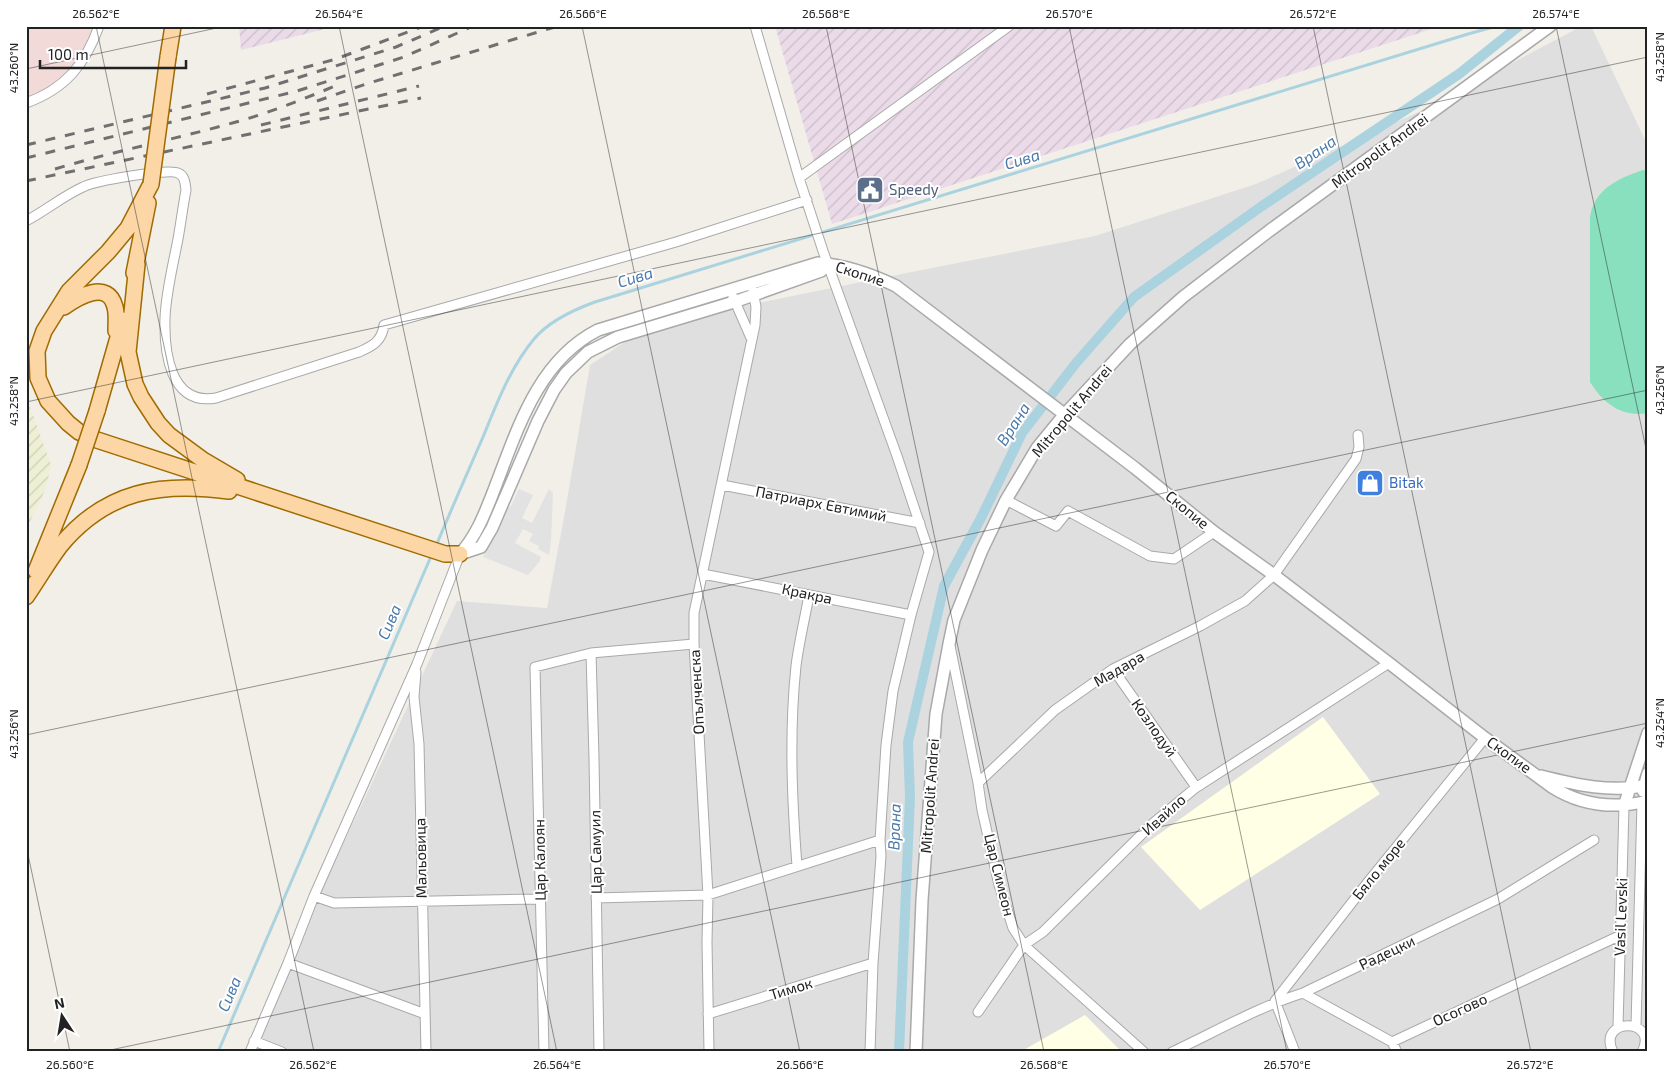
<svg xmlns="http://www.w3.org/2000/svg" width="1674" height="1078" viewBox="0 0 1674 1078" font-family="'Exo 2',sans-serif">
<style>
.residential{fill:#e0dfdf}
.commercial{fill:#f2dad9}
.industrial{fill:url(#industrial-furrows)}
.education{fill:#ffffe5}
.farmland{fill:url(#farmland-furrows)}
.pitch{fill:#88e0be}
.parking{fill:#e2e2e2}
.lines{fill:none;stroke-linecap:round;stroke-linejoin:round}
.stream{stroke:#aad3df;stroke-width:3}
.canal{stroke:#aad3df;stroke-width:10}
.minor-casing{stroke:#a9a9a9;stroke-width:11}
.tertiary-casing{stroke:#a9a9a9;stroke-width:14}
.primary-casing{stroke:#a06b00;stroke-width:18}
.minor{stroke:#fff;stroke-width:9}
.tertiary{stroke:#fff;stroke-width:11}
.primary{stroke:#fcd6a4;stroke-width:15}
.rail{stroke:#707070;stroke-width:3;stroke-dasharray:10 10;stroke-linecap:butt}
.primary-bridge-casing{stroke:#a06b00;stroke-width:18;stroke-linecap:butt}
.primary-bridge{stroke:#fcd6a4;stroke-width:15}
.ticks{fill:none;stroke:#222;stroke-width:1;stroke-opacity:0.45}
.labels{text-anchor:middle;stroke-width:4;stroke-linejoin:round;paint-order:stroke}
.street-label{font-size:15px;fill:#222;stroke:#fff}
.service-label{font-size:15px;fill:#4e5e75;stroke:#fff;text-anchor:start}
.shop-label{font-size:15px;fill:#366cbe;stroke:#fff;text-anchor:start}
.water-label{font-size:16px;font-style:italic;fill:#4a7aab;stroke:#fff}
.neatline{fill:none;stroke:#222;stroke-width:2}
.ticks-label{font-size:12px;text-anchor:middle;fill:#222}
</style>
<defs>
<pattern id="industrial-furrows" width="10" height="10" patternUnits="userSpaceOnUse" patternTransform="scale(1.25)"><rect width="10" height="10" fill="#ebdbe8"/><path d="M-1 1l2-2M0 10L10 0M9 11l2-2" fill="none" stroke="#c9bcc7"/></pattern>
<pattern id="farmland-furrows" width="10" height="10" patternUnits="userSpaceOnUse" patternTransform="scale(1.25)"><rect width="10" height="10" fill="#eef0d5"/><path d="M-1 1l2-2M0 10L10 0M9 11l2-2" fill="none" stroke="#ccceb7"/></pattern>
</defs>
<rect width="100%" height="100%" fill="#f2efe9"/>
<path class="residential" d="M1582 26H1591L1648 146V1052H246L457 601 547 608 565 512 590 365 651 325 856 283 1095 236 1256 184 1421 111Z"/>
<path class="commercial" d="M26 26H99L65 82 26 103Z"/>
<path class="industrial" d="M239 26H337L241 50Z
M775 26H1441L832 224Z"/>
<path class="education" d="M1323 717 1380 794 1200 910 1141 847Z
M1085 1015 1122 1052H1020Z"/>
<path class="farmland" d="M26 396 51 465 46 488 26 530Z"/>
<path class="pitch" d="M1643 170 1648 171V413C1622 418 1603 403 1590 382V217C1594 189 1619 178 1643 170Z"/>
<path class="parking" d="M519 489 533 495 522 518 532 523 549 489 553 493 551 540 549 555 538 549 539 546 529 541 533 534 523 529 515 543 541 557 539 562 528 575 483 557 508 504 509 507 511 506Z"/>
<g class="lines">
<path class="stream" d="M436 546C451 510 467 474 483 437 497 403 510 368 534 339 549 321 573 310 595 302L1468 34 1497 26
M218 1052 432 554"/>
<path class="canal" d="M899 1052 910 797 908 742 944 586 981 518 1022 433 1076 363 1134 297 1262 206 1459 74 1519 26"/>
<g class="minor-casing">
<path id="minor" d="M755 26 799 178 823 251 897 456 929 552 911 615 893 691 886 745 880 840 881 856 873 963 870 1052
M26 103C65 89 85 65 99 26
M799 178 1009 26
M26 221C45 211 63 196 83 187 94 181 169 168 178 173 185 176 185 183 186 190 183 206 181 222 178 239 173 265 166 292 165 318 164 352 170 406 216 398L359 352C373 346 382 341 384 325L676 242 807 200
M733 297 751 338
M722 485 920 523
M1006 500 1056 526 1068 511 1150 556 1174 559 1214 532
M703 574 911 615
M950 646 978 783 982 810 999 885 1013 928 1024 945 1144 1052
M591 653 594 758 599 1052
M1113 669 1196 787
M416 672 414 697 419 744 426 1052
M978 783 1055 710 1113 669 1200 626 1245 601 1274 575 1356 459 1359 447 1358 435
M797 866C792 800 789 733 796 666 799 642 805 618 809 595
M314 896 334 903 540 899
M596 898 708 895 880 840
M288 963 425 1014
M1303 993 1392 1042 1621 935
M978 1012 1024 945 1043 932 1151 825 1194 789 1389 663
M708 1014 873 963
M1636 1026 1642 803
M1618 1027 1624 806
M254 1041 282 1052
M1392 1042 1397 1052
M250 1052 288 963 314 896 417 664 460 554
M544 1052 535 667 591 653 694 644
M709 1052 707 942 708 895 694 644V613L755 325 756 307 753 291
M1172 1052C1215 1032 1258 1007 1303 993L1498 899 1594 840
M1295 1052 1275 1001 1368 882 1485 738
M1613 1052C1596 1017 1660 1017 1642 1052"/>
</g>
<g class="tertiary-casing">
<path id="tertiary" d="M460 554C477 535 485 513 494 490 517 431 537 361 598 330L818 263C845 265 871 274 896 286L1135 468 1214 532 1274 575 1389 663 1485 738 1552 787C1582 806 1614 809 1648 801
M460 554 481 547 492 528 538 421 554 390 566 373 588 352 618 337 734 302 821 271 828 264
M1541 776C1577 785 1611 793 1648 785
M1643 791 1648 773
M1624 806 1648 733
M916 1052 922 900 936 714 949 644 954 620 982 550 1006 500 1037 448 1064 415 1130 344 1183 297 1269 231 1550 26"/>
</g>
<g class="primary-casing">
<path id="primary" d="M168 57 173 26
M151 184 128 228 108 252 69 291 44 331 37 351 38 378 48 401 68 423 79 432 97 440 445 554H460
M137 264 128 352 135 384 141 397 158 423 169 435 203 460 237 480
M134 273 148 203
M64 307C78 297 108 279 115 307 117 314 116 323 116 331
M97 411 123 320
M36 571 79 465
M26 597C37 581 48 562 60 546 106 490 161 482 229 491"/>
</g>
<use href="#minor" class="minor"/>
<use href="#tertiary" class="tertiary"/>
<use href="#primary" class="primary"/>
<path class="rail" d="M207 94 336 59 424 26
M317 101 366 84 558 26
M261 125 419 86
M26 145 265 88 396 47 445 26
M26 158 297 91 404 57 473 26
M55 169C115 151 176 139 236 122 272 112 306 98 340 84
M26 181 421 98"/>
<g class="primary-bridge-casing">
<path id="primary-bridge" d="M151 184 168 57
M79 465 97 411"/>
</g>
<use href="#primary-bridge" class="primary-bridge"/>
</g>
<path class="ticks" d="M96 26 314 1052M339 26 557 1052M582 26 800 1052M826 26 1044 1052M1069 26 1287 1052M1313 26 1531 1052M1556 26 1648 458M26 69 226 26M26 402 1648 57M26 735 1648 390M26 845 70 1052M101 1052 1648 723"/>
<defs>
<g id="civic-square" transform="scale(1.4375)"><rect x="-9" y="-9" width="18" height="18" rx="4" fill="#5c6f8a" stroke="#fff"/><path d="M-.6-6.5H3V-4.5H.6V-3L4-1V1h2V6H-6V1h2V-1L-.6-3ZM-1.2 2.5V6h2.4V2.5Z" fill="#fff"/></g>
<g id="shop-square" transform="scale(1.4375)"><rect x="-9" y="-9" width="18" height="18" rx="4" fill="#3f7fe0" stroke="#fff"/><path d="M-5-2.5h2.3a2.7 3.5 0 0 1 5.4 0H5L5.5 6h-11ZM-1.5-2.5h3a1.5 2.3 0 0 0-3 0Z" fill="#fff"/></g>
</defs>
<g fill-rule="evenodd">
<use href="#civic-square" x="870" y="190"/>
<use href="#shop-square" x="1370" y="483"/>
</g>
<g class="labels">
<g class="street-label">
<text transform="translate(1380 151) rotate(-36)" y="5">Mitropolit Andrei</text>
<text transform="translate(860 274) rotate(18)" y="5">Скопие</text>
<text transform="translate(1072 411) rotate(-50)" y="5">Mitropolit Andrei</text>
<text transform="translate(821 504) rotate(11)" y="5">Патриарх Евтимий</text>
<text transform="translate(1187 510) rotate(39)" y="5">Скопие</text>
<text transform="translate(807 594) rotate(12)" y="5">Кракра</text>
<text transform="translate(1119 669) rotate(-30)" y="5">Мадара</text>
<text transform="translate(697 692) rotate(-93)" y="5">Опълченска</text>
<text transform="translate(1154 728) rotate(55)" y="5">Козлодуй</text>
<text transform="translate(1509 755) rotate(36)" y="5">Скопие</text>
<text transform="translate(930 796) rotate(-86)" y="5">Mitropolit Andrei</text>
<text transform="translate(1164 815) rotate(-42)" y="5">Ивайло</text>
<text transform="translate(596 852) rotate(-91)" y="5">Цар Самуил</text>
<text transform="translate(421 858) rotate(-91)" y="5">Мальовица</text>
<text transform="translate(540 860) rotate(-91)" y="5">Цар Калоян</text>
<text transform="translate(1379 869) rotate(-51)" y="5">Бяло море</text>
<text transform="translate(999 875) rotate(76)" y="5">Цар Симеон</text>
<text transform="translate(1621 917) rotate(-88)" y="5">Vasil Levski</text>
<text transform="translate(1387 953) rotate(-26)" y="5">Радецки</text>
<text transform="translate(791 989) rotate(-17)" y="5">Тимок</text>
<text transform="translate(1460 1010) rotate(-25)" y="5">Осогово</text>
</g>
<g class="service-label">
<text x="889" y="195">Speedy</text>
</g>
<g class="shop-label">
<text x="1389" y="488">Bitak</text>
</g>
<g class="water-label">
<text transform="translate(1315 152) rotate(-34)" y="6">Врана</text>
<text transform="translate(1022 159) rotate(-17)" y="6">Сива</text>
<text transform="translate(635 277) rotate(-17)" y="6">Сива</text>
<text transform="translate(1013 424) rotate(-57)" y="6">Врана</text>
<text transform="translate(389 622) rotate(-67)" y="6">Сива</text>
<text transform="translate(894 827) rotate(-88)" y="6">Врана</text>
<text transform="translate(229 994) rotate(-67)" y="6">Сива</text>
</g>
</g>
<rect width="1674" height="1078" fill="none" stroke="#ffffff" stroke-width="55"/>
<g transform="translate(62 1016) rotate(348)" stroke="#ffffff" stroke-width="4" paint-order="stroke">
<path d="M0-4L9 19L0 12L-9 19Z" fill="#222222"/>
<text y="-8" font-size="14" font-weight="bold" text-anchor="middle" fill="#222222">N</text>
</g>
<path d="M40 60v8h146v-8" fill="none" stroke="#222222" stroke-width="2.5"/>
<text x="48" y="60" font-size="15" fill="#222222" stroke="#ffffff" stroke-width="4" paint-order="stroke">100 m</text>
<rect x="28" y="28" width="1618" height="1022" class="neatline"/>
<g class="ticks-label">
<text x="96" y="18">26.562°E</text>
<text x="339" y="18">26.564°E</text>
<text x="583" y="18">26.566°E</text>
<text x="826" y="18">26.568°E</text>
<text x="1069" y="18">26.570°E</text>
<text x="1313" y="18">26.572°E</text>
<text x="1556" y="18">26.574°E</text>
<text transform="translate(1660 57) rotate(-90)" y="4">43.258°N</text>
<text transform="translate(14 68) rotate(-90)" y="4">43.260°N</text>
<text transform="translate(1660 390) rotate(-90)" y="4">43.256°N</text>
<text transform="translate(14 401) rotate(-90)" y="4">43.258°N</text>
<text transform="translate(1660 723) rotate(-90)" y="4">43.254°N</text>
<text transform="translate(14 734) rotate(-90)" y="4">43.256°N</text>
<text x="70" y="1069">26.560°E</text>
<text x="313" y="1069">26.562°E</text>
<text x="557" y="1069">26.564°E</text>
<text x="800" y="1069">26.566°E</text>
<text x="1044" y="1069">26.568°E</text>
<text x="1287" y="1069">26.570°E</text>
<text x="1530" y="1069">26.572°E</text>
</g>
</svg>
